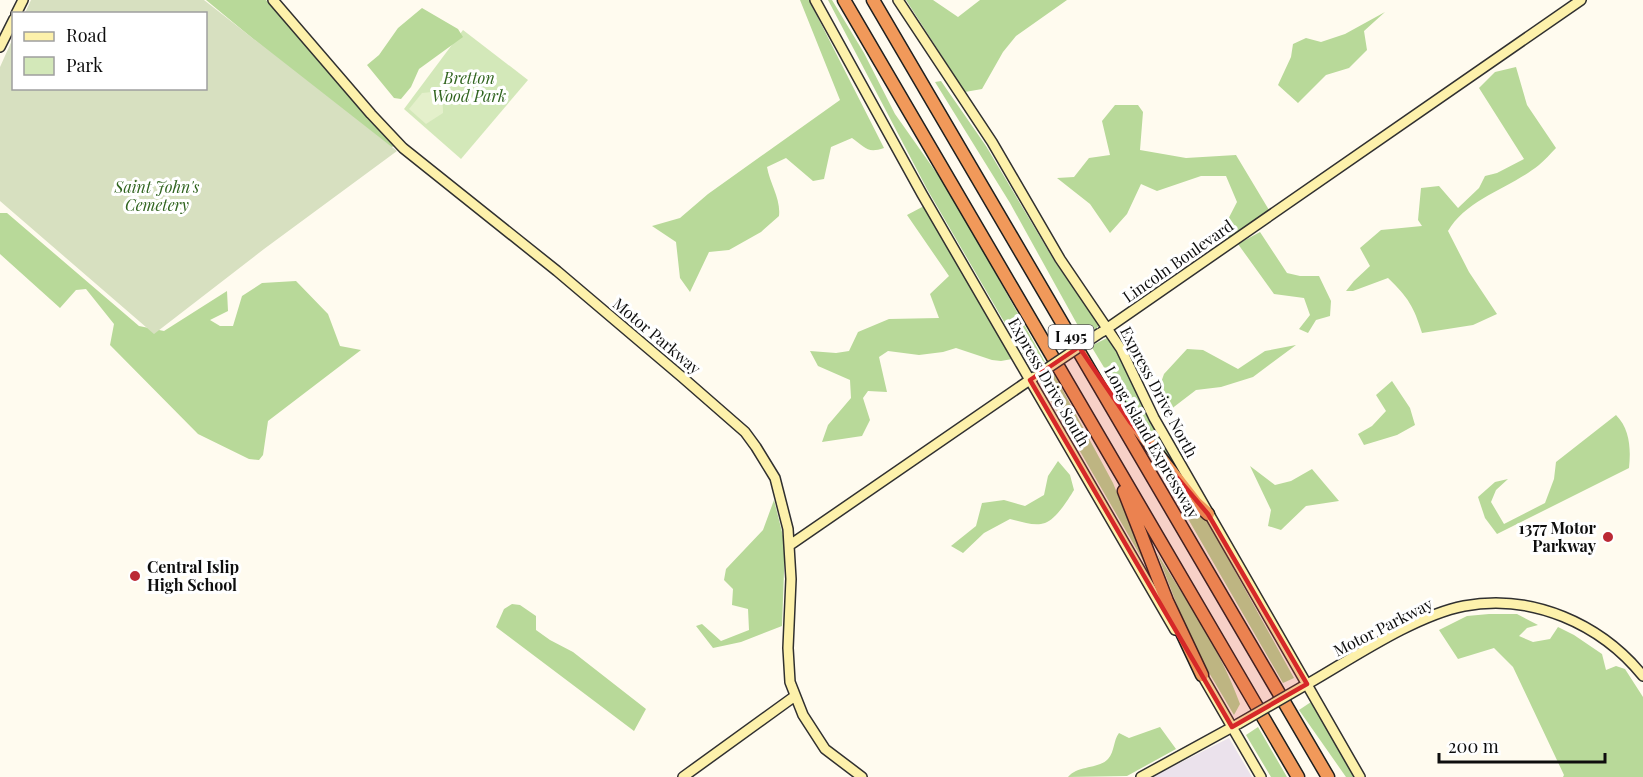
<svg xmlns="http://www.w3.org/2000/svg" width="1643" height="777" viewBox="0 0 1643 777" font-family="'Playfair Display',serif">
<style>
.industrial{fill:#ebe2ec}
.green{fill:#d3e8b9}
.forest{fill:#b8d999}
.cemetery{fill:#d7e0c0}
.pitch{fill:#e4f0cb}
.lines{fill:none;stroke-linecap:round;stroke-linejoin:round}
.secondary-casing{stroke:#303030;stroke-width:12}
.highway-casing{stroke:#1f1f1f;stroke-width:15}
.secondary{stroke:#fdf1ab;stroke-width:9}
.highway{stroke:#f1995a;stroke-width:12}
.secondary-bridge-casing{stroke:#303030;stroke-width:12;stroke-linecap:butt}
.secondary-bridge{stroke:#fdf1ab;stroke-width:9}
.marked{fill:#d62828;fill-opacity:0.2;stroke:#d62828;stroke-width:4.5;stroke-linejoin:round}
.poi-dot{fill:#bb2935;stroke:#fff;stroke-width:2}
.labels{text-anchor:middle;stroke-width:6;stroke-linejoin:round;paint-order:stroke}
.shield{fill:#fff;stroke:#565656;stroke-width:1.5}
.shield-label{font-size:15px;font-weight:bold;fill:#0e0e0e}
.park-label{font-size:16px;font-style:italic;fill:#30641f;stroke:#fff}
.street-label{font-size:16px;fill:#0e0e0e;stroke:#fff}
.poi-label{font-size:16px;font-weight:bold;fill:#0e0e0e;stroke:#fff;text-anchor:end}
</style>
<rect width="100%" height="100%" fill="#fffbef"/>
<path class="industrial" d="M1229 738 1252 777H1152Z"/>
<path class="green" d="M463 30 528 80 461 159 404 109Z"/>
<path class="forest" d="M206 0H266L394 146 387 149Z
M800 0H809L884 148C867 154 865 147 852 138L831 147 824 179 813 181 786 158 767 167C770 184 781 199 779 216L761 232 729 250 709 252 690 292 680 278 676 242 652 226 680 218 708 194 840 100Z
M828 0H832L864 53 895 114 950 192 1045 362 1032 370 927 189Z
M906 0H933L958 17 980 0H1067L1016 36 1003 52 982 89 965 92Z
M422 8 458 29 463 37 419 69 411 87 401 99 394 98 367 65 379 55 398 28Z
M1385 12 1364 31 1367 50 1349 68 1326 75 1298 103 1278 85 1291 57 1293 44 1306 38 1321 42 1345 34Z
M1516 67 1527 105 1556 148C1550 154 1545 160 1539 165 1512 187 1466 199 1448 231L1469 272 1497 314 1473 325 1422 333C1414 307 1408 297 1388 278L1353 291H1346L1354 281 1370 266 1360 248 1381 230 1422 226 1418 220 1421 188 1439 186 1458 208 1479 188 1485 176 1497 173 1524 159 1479 88 1495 72Z
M941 81 986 146 1055 262 1100 325 1092 332 1082 333 1010 203 935 82Z
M1115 105H1138L1143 112 1140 150 1186 158 1236 155 1269 210 1230 239 1222 231 1237 202 1226 176H1201L1157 191 1141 184 1127 214 1110 233 1090 204 1057 178 1074 177 1089 158 1110 155 1102 121Z
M924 206 1012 359 1001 361 992 360 956 348 943 352 919 355 888 351 879 357 887 392 868 391 863 398 870 420 862 436 822 442 828 425 851 398 850 380 818 366 810 351 836 353 849 351 858 332 889 319 939 318 930 294 949 276 907 215Z
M0 213H7L139 326 164 331 227 291 228 311 210 320 220 326H233L242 296 262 283 296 281 328 314 340 346 361 350 268 421 263 455 259 460 249 459 198 434 110 345 114 324 86 289 76 290 60 308 0 254Z
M1260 232 1287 273 1300 276H1319L1331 301 1330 316 1316 320 1308 333 1299 329 1310 315 1304 298 1274 294 1238 244Z
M1107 338 1123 363 1141 403 1179 474 1122 397 1091 346Z
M1296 345 1253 377 1221 387 1196 390 1166 413 1158 391 1164 374 1187 349 1203 350 1238 369 1265 351Z
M1053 372 1113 483 1148 569 1040 382Z
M1392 381 1410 408 1415 425 1397 435 1364 445 1358 434 1372 426 1386 411 1376 395Z
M1616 415C1630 429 1631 449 1629 468L1497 534 1485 518 1478 497 1495 482 1508 479 1496 490 1491 502 1504 524 1545 503 1554 479 1556 462Z
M1154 460 1204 515 1294 678 1283 683Z
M1058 461 1070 475 1074 490C1068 500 1056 519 1045 523 1034 527 1020 521 1010 519L984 533 963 553 951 546 976 526 982 503 1004 500 1025 506 1044 495 1048 476Z
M1250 466 1275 485 1291 481 1312 469 1339 501 1306 506 1281 530 1268 526 1271 510Z
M774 500 785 544 782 626 741 642 713 648 696 626 702 624 721 641 749 630 748 609 732 605 733 589 724 580 726 569 763 530Z
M1157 553C1187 602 1221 650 1240 704L1234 715 1192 644Z
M512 604 520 605 536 616V630L550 640 573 652 646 709 634 731 496 627 504 609Z
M1489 614H1517L1538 625 1527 628 1519 636 1533 642 1550 639 1558 627 1574 635 1602 654 1606 670 1616 666 1625 669 1643 697V777H1563L1564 775 1513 667 1494 648 1458 659 1439 630 1467 616Z
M1311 702 1355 777H1346L1299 710Z
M1160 727 1176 749 1127 776 1068 777C1078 765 1099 769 1108 759 1115 751 1113 741 1119 733L1129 738Z
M1258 727 1287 777H1271L1246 735Z"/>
<path class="cemetery" d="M31 0H204L397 151 264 249 154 334 0 201V67L13 38 14 88H206V14L25 13Z"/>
<path class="pitch" d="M432 92C442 98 443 101 443 113L426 124 409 109 422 93Z"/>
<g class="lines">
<g class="secondary-casing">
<path id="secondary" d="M273 0 371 114 403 148 557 271 682 377 745 432 756 447 775 478 788 529 791 579 788 648 790 682 803 715 825 749 862 777
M815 0 922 194 1175 630
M898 0 992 142 1060 259 1121 349 1154 418 1360 777
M16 14 23 0
M0 47 14 19
M1102 332 1581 0
M790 545 1034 377
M1199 670 1261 777
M1304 686C1350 660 1413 616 1464 606 1532 593 1601 624 1643 676
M683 777 795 696
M1141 777 1236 725"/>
</g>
<g class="highway-casing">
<path id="highway" d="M844 0 1298 777
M873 0 1328 777
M1120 406 1196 503 1208 514
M1124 491 1167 601 1202 675"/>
</g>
<use href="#secondary" class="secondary"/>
<use href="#highway" class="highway"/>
<g class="secondary-bridge-casing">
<path id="secondary-bridge" d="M1039 374 1100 333
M1238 724 1302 687"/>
</g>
<use href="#secondary-bridge" class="secondary-bridge"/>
</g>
<path class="marked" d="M1079 347 1130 422 1208 514 1307 684 1232 727 1030 380Z"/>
<g class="poi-dot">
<circle cx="1608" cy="537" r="6"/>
<circle cx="135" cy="576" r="6"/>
</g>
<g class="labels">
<rect class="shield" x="1048.5" y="325" width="45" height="24" rx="4.5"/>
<g class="shield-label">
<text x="1071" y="342">I 495</text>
</g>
<g class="park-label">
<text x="469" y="84">Bretton<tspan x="469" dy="18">Wood Park</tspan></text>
<text x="157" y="193">Saint John's<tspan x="157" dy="18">Cemetery</tspan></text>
</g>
<g class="street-label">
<text transform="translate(1178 261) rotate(-35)" y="6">Lincoln Boulevard</text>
<text transform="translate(657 336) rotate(40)" y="6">Motor Parkway</text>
<text transform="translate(1049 382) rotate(60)" y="6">Express Drive South</text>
<text transform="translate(1159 392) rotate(62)" y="6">Express Drive North</text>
<text transform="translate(1152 442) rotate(60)" y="6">Long Island Expressway</text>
<text transform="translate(1383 627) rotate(-27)" y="6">Motor Parkway</text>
</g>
<g class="poi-label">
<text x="1596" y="534">1377 Motor<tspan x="1596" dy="18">Parkway</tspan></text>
<text x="147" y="573" text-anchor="start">Central Islip<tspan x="147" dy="18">High School</tspan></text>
</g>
</g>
<rect x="12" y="12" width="195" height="78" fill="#ffffff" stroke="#9f9f9f" stroke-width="1.5"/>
<rect x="24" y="32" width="30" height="9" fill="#fdf1ab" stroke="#9f9f9f" stroke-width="1.5"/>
<text x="66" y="42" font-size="18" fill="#0e0e0e">Road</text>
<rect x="24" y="57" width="30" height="18" fill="#d3e8b9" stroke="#9f9f9f" stroke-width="1.5"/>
<text x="66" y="72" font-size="18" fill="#0e0e0e">Park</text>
<path d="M1439 753v9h166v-9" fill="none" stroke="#0e0e0e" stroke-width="3"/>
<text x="1448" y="753" font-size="18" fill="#0e0e0e" stroke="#ffffff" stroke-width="4.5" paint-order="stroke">200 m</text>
</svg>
